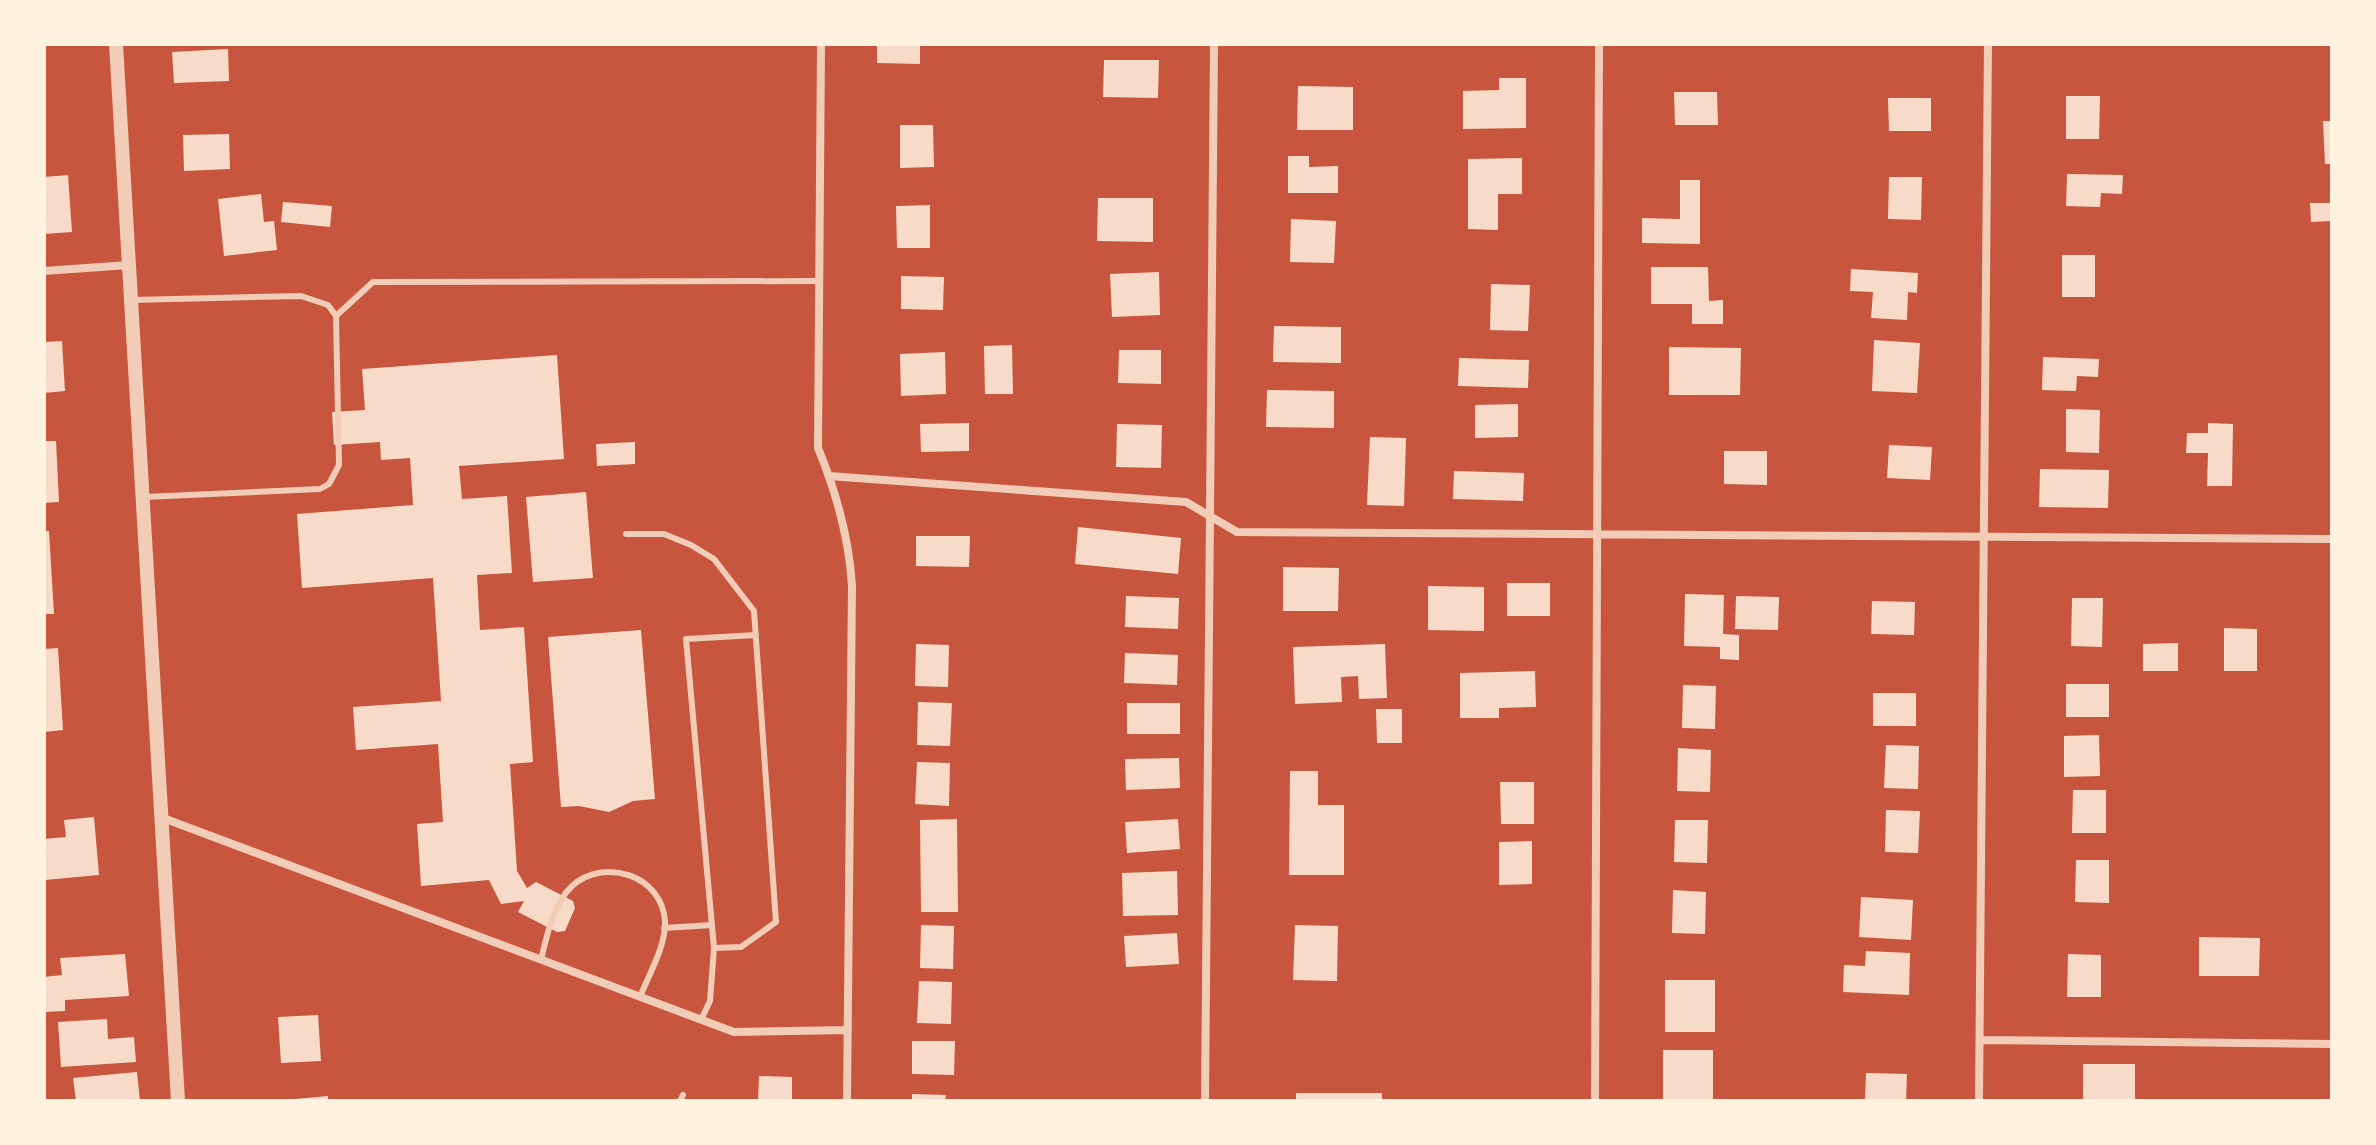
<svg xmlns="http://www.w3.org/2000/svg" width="2376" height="1145" viewBox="0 0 2376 1145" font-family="'Open Sans',sans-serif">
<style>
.building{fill:#f7dbc8}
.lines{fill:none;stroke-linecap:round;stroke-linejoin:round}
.service{stroke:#f1ccb7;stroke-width:6}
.minor{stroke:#f1ccb7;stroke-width:8}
.tertiary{stroke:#f1ccb7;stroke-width:14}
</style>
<rect width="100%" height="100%" fill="#c8553d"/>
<path class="building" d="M877 44H920V64L877 63Z
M228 49 229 81 174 83 172 52Z
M1104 60H1159L1158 98 1103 97Z
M1499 78H1526V128L1463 129V91L1499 90Z
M1298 86 1353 87V130H1297Z
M1674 92H1717L1718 125H1675Z
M2066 96H2100L2099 139H2066Z
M1888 98H1931V131H1889Z
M2323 121H2332V164H2325Z
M900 125H933L934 167 900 168Z
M229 134 230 169 184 171 183 135Z
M1288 156H1309V167L1338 166V193H1288Z
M1522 158V194H1498V230L1468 229V159Z
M2067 174 2123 175 2122 194 2101 193 2100 207 2066 206Z
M68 175 72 232 44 234V177Z
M1889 177H1922L1921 220 1888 219Z
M1680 180H1700V244L1642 243V218L1680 219Z
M261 194 264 222 274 221 277 250 224 256 218 199Z
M1098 198H1153V242L1097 241Z
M283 202 332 206 330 227 281 222Z
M2310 203H2332V221L2311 222Z
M930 205V248H897L896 206Z
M1291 219 1336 221 1334 263 1290 262Z
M2062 255H2095V297H2062Z
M1651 267H1708L1709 301 1723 300V324H1692V304H1651Z
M1851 269 1918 273 1917 293 1908 292 1907 320 1871 318 1873 292 1850 291Z
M1159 272 1160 315 1112 317 1110 274Z
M901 276 944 277 943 310 901 309Z
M1491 284 1530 285 1528 331 1490 330Z
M1274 326 1341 327V363L1273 362Z
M1874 340 1920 343 1917 393 1872 391Z
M62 341 65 391 44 393V342Z
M1012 345 1013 394H985L984 346Z
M1669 347 1741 348 1740 395H1669Z
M1119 350H1161V384L1118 383Z
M945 352 946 394 901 396 900 354Z
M557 355 564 459 459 466 462 499 507 496 512 573 477 575 480 630 524 627 533 762 510 764 517 871 527 888 536 882 573 901 575 908 565 931 557 932 518 912 524 901 501 904 489 880 421 886 417 824 443 822 438 744 356 750 353 707 441 701 433 578 302 588 297 514 413 505 410 458 381 460 380 442 334 445 332 412 365 410 362 369Z
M2043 357 2099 359 2098 377 2077 376 2076 391 2042 390Z
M1459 358 1529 360 1528 388 1458 386Z
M1267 390 1334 391V428L1266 427Z
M1518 404V437L1475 438V405Z
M2066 409 2100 410 2099 453 2066 452Z
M969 423V451L921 452 920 424Z
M2208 423 2233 424 2232 486H2207L2208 453H2186L2187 433H2208Z
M1117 424 1162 425 1161 468 1116 467Z
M1370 437 1406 438 1404 506 1367 505Z
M44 441H56L59 502 44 503Z
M635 442V464L597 466 596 444Z
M1889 445 1932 447 1930 480 1887 478Z
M1724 451H1767V485L1724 484Z
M2040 469 2109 470 2108 508 2039 507Z
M1454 471 1524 473 1523 501 1453 499Z
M586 492 593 578 533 582 526 497Z
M1078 527 1181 538 1178 574 1075 564Z
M44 531H49L54 614H44Z
M916 536H970L969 567 916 566Z
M1283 567 1339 568 1338 611H1283Z
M1507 583H1550V616H1507Z
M1428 586 1484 587V631L1428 630Z
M1685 594 1724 595 1723 634 1739 635V660L1720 659V647L1684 646Z
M1126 596 1179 598 1178 629 1125 627Z
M1736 596 1779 597 1778 630 1735 629Z
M2072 598H2103L2102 647 2071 646Z
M1872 601 1915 602 1914 635 1871 634Z
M2224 628 2257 629V671H2224Z
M641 630 655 799 633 801 609 812 579 806 561 807 548 637Z
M2178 643V671H2143V644Z
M916 644 949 645 948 687 915 686Z
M1385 644 1387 698 1359 699 1358 676 1341 677 1342 702 1295 704 1293 647Z
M58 648 63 730 44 732V649Z
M1125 653 1178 655 1177 685 1124 683Z
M1535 671 1536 707 1499 708V718H1460V673Z
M2066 684H2109V717H2066Z
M1683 685 1716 686 1715 729 1682 728Z
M1873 693H1916V726H1873Z
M918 702 952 703 950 746 917 745Z
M1127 703H1180V734H1127Z
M1376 709H1402V743H1377Z
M2099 735 2100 776 2064 777V736Z
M1886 745 1919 746 1918 789 1884 788Z
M1678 748 1711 750 1710 792 1677 791Z
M1179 758 1180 788 1126 790 1125 759Z
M917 762 950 763 949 806 915 804Z
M1290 771H1318V805H1344V875H1289Z
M1500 782H1534V824H1501Z
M2073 790H2106V833H2072Z
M1886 810 1920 811 1918 853 1885 852Z
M94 817 99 875 45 880 44 839 66 837 64 820Z
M957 819 958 912H921L920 820Z
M1178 819 1180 849 1127 853 1125 822Z
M1675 820H1708L1707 863 1674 862Z
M1532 841V884L1499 885V842Z
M2076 860H2109V903L2075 902Z
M1177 871 1178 915 1123 916 1122 873Z
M1673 890 1706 892 1705 934 1672 933Z
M1861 897 1913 900 1911 940 1859 937Z
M921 925 954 926 953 969 920 968Z
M1295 925 1338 926 1337 981 1293 980Z
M1177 933 1179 964 1126 967 1124 936Z
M2199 937 2260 938 2259 976H2199Z
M1866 951 1910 953 1909 995 1843 992 1844 965 1865 966Z
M125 954 129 996 65 1000V1011L44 1012V977L62 975 60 958Z
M2068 954 2101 955V997H2067Z
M1665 980H1715V1032H1665Z
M919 981 952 982 951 1024 917 1023Z
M318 1015 321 1061 281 1063 278 1017Z
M107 1019 108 1039 134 1037 136 1062 61 1067 58 1022Z
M912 1041H955L954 1075 912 1074Z
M1663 1050H1713V1101H1663Z
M2083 1064H2135V1101H2083Z
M137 1072 140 1101H76L73 1078Z
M1866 1073 1907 1074 1906 1101H1865Z
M759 1076 792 1077V1101H758Z
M1296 1093H1382V1101H1296Z
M912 1094 946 1095 945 1101H912Z
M328 1096V1101H295V1099Z"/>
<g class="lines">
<path class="service" d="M132 300 301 296 328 305 336 316 339 465 329 484 320 489 144 497
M336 316 373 282 819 281
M626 534H664L691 545 714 559 754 611 776 922 741 947 714 948
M664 928 712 925
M541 960C547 935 553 904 572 886 604 857 662 875 665 921 666 946 649 974 640 997
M701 1020 710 1001 714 948 686 639 756 635
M680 1101 683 1095"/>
<path class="minor" d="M821 44 818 448C837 494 849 537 852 586L847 1101
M44 271 129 265
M829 476 1186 502 1237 532 2332 539
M163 818 734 1032 848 1030
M1980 1040 2332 1044
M1205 1101 1214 44
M1595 1101 1599 44
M1979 1101 1988 44"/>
<path class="tertiary" d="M116 44 178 1101"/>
</g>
<rect width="2376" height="1145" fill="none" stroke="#fff3e0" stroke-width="92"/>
</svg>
